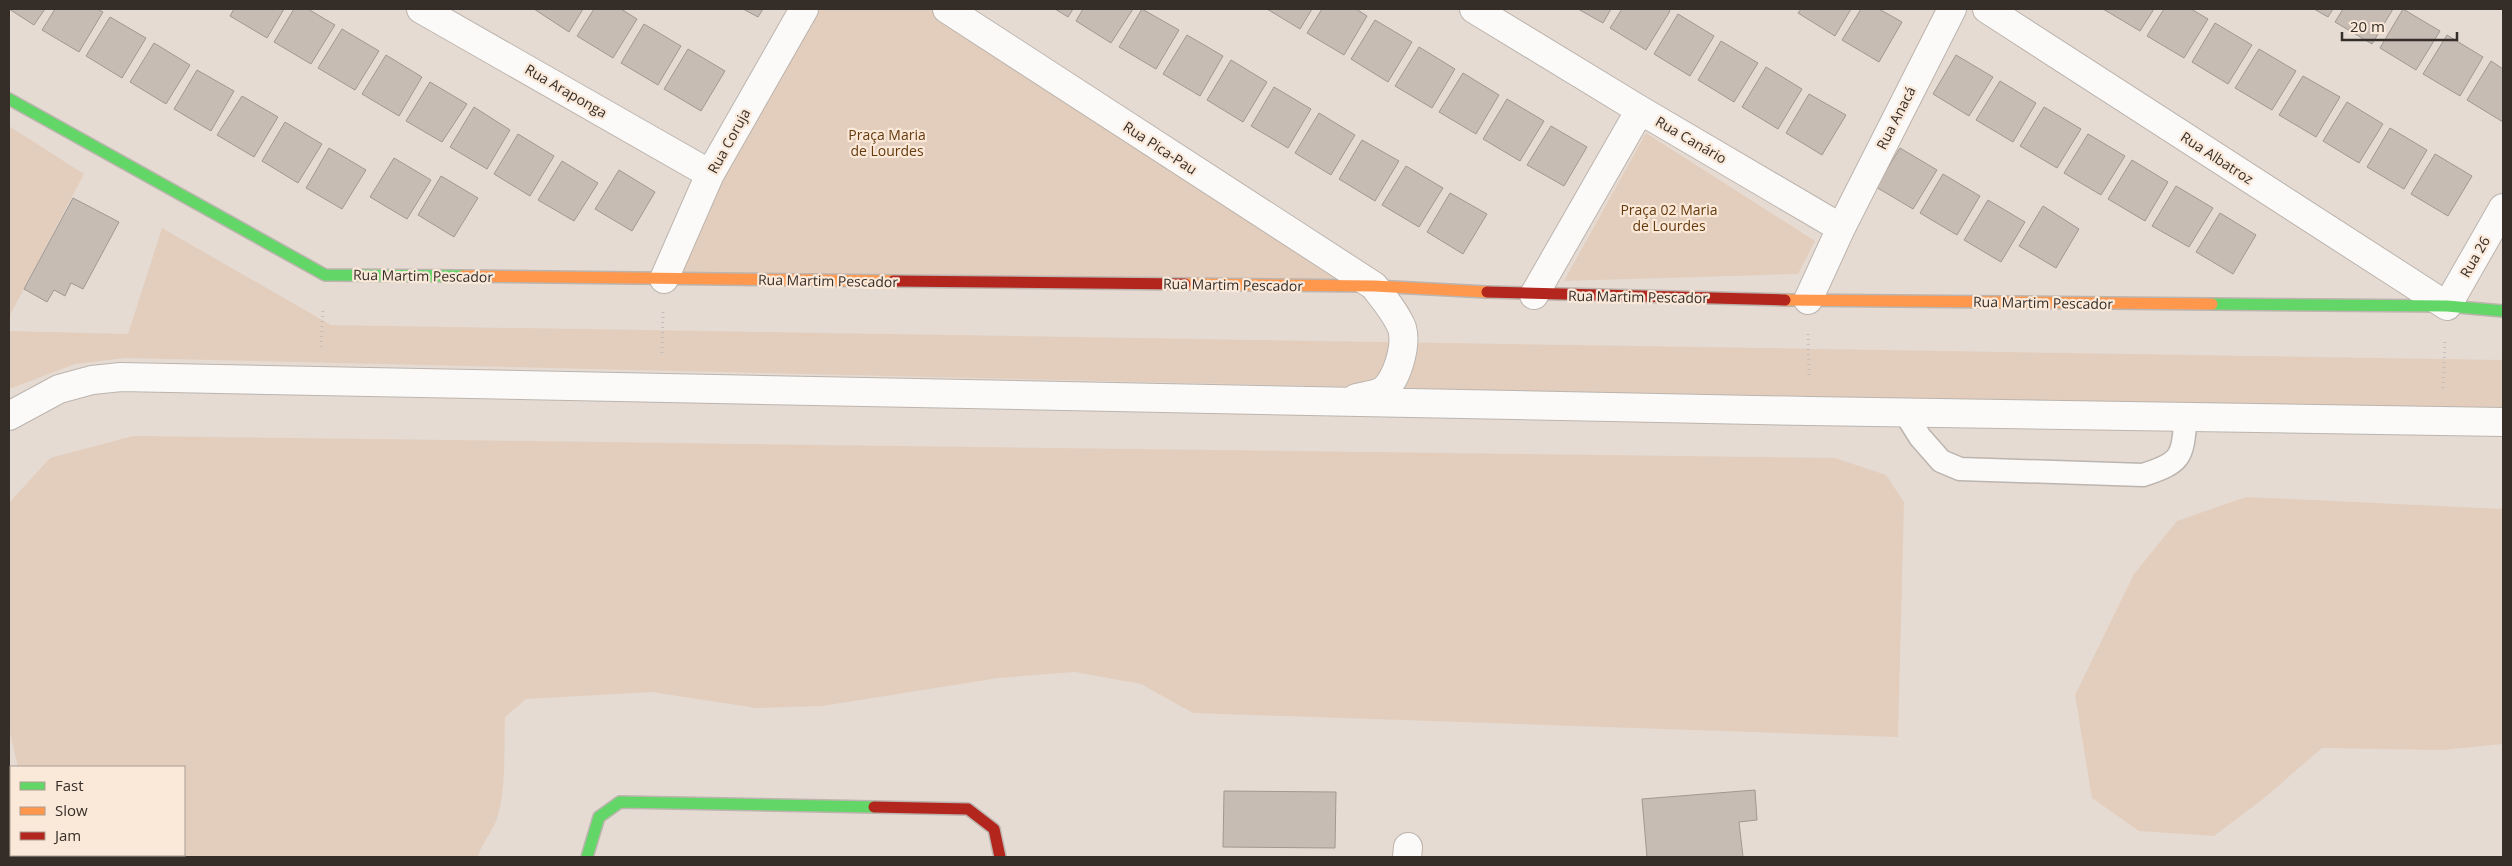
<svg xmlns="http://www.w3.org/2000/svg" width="2512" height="866" viewBox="0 0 2512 866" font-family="'Open Sans',sans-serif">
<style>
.green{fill:#e3cebd}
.building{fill:#c7bcb4;stroke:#a09892}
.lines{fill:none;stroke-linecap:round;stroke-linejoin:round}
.lane-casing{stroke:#bcb4ae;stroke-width:25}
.street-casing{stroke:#bcb4ae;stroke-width:30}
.fast-casing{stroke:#bcb4ae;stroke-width:14}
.slow-casing{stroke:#bcb4ae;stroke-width:14}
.jam-casing{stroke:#bcb4ae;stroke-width:14}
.path{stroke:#c3bebc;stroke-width:3;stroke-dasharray:1 4;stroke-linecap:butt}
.lane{stroke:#fbfaf8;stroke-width:22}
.street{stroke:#fbfaf8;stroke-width:28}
.fast{stroke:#63d668;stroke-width:11}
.slow{stroke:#ff974d;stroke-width:11}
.jam{stroke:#b3261e;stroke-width:11}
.labels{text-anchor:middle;stroke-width:4.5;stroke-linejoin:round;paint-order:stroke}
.street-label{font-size:14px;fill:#352e28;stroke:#fae8d9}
.park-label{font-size:14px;fill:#653a0d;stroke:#fae8d9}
</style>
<rect width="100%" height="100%" fill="#e5dbd3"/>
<path class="green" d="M808 9H939L1363 284 669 277Z
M9 126 84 174 9 317Z
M1646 133 1815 241 1798 274 1564 281Z
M162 228 331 325 2503 360V414L125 358 75 364 9 389V331L128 334Z
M133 436 1835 458 1886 475 1904 502 1898 737 1193 713 1141 684 1075 672 998 678 822 706 756 708 652 692 526 699 505 717C504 744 506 790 498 815 494 830 482 842 478 857H39L38 855H184V767H18L9 729V503L50 458Z
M2246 497 2503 509V744L2442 750 2322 748 2263 799 2214 836 2139 831 2092 798 2075 695 2134 574 2177 521Z"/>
<path class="building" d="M9 9H45L34 25Z
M55 9H97L103 12 79 52 42 30Z
M234 9H284L267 38 230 16Z
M294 9H308L335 25 311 64 274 42Z
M534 9H583L569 32Z
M594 9H621L637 19 613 58 577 36Z
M743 9H763L758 17Z
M1055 9H1073L1068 17Z
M1083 9H1133L1111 43 1076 21Z
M1142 9 1179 30 1156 69 1119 47Z
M1267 9H1312L1300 29Z
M1322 9H1356L1367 16 1344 55 1307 33Z
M1578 9H1611L1603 23Z
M1622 9H1668L1670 11 1646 50 1610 28Z
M1801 9H1851L1835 36 1798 13Z
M1861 9H1879L1902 22 1879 62 1842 40Z
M2103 9H2154L2140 31Z
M2164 9H2191L2208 19 2184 58 2147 36Z
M2314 9H2333L2328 17Z
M2343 9H2393L2372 44 2335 22Z
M2403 9 2440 31 2416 70 2380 48Z
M1678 14 1714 36 1690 76 1654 54Z
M110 17 146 38 122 78 86 56Z
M1375 20 1412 42 1388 82 1351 59Z
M2215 23 2252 45 2228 84 2192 62Z
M644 24 681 46 658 85 621 63Z
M342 29 379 51 355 90 318 68Z
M1187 35 1223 56 1200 96 1163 74Z
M2447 35 2483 57 2460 96 2423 74Z
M1721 41 1758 63 1734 102 1698 80Z
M154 43 190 65 166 104 130 82Z
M1419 47 1455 69 1432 108 1395 86Z
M688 49 725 71 701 111 664 89Z
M2259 49 2296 71 2272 110 2235 88Z
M386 55 422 77 399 116 362 94Z
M1956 55 1993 77 1969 116 1933 94Z
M1231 60 1267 82 1243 122 1207 100Z
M2491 61 2503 69V122L2467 100Z
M1766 67 1802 89 1778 129 1742 107Z
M197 70 234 91 211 131 174 109Z
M1463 73 1499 95 1476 134 1439 112Z
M2303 76 2340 97 2316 137 2279 115Z
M2000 81 2036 103 2013 142 1976 120Z
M430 82 467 104 442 142 406 121Z
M1274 87 1311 109 1288 148 1251 126Z
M1809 94 1846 115 1822 155 1786 133Z
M242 96 278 117 254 157 217 135Z
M1507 99 1544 121 1520 161 1483 139Z
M2347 102 2383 124 2359 163 2323 141Z
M474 107 510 130 487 169 450 147Z
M2044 107 2081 129 2057 168 2020 146Z
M1319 113 1355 135 1331 175 1295 153Z
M285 122 322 144 298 183 262 161Z
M1551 126 1587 147 1564 186 1527 165Z
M2390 128 2427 150 2404 189 2367 167Z
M518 134 554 156 530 196 494 174Z
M2088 134 2125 156 2101 195 2064 173Z
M1362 140 1399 161 1375 201 1339 179Z
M329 148 366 170 342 209 306 188Z
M1900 148 1937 170 1913 209 1876 187Z
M2435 154 2472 176 2448 216 2411 194Z
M394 158 431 180 407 219 370 197Z
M2132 160 2168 182 2145 221 2108 199Z
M562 161 598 183 574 221 538 200Z
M1406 166 1443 188 1419 227 1382 205Z
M619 170 655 192 632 231 595 209Z
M1943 174 1980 196 1957 235 1920 213Z
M441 176 478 198 454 237 418 215Z
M2176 186 2213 208 2189 247 2152 226Z
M1450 193 1487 214 1463 254 1427 232Z
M73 198 119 222 83 289 71 283 65 296 54 290 47 302 24 289Z
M1988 200 2025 222 2001 262 1964 240Z
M2043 206 2079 229 2056 268 2019 246Z
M2220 213 2256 235 2233 274 2196 252Z
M1755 790 1757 820 1739 822 1743 857H1647L1642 799Z
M1224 791 1336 792 1335 848 1223 847Z"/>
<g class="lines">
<g class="lane-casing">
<path id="lane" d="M1905 413 1920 437 1941 461 1960 469 2143 475C2184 462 2182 456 2186 416"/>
</g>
<g class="street-casing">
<path id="street" d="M421 9 710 174
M947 9 1374 286C1384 299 1396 313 1402 328 1407 345 1397 382 1382 391 1375 395 1364 396 1356 398
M1474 9 1640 110 1841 228 1808 300
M1987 9 2447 306 2503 208
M1841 228 1952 9
M664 279 710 174 804 9
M1534 295 1640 110
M9 416 59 389 92 380 121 377 1809 411 2503 422
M1407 857 1408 847"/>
</g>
<g class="fast-casing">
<path id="fast" d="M9 99 325 275 463 276
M2212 304 2447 306 2503 311
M587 857 599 817 620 802 874 807"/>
</g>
<g class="slow-casing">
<path id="slow" d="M463 276 893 281
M1185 284 1374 286 1487 292
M1785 300 2212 304"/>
</g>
<g class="jam-casing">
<path id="jam" d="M893 281 1185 284
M1487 292 1785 300
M874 807 968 809 994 829 1000 857"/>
</g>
<path class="path" d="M1808 334 1809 377
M321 347 323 308
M662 353 663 312
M2443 388 2445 339"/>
<use href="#lane" class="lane"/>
<use href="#street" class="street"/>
<use href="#fast" class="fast"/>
<use href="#slow" class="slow"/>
<use href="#jam" class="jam"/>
</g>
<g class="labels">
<g class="street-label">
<text transform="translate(566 91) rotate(30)" y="5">Rua Araponga</text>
<text transform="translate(1896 118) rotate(-63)" y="5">Rua Anacá</text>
<text transform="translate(1691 140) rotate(30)" y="5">Rua Canário</text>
<text transform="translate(729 141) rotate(-61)" y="5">Rua Coruja</text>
<text transform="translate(1160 148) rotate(33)" y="5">Rua Pica-Pau</text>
<text transform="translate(2217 158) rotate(33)" y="5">Rua Albatroz</text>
<text transform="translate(2475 257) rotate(-60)" y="5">Rua 26</text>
<text transform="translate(423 276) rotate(1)" y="5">Rua Martim Pescador</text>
<text transform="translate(828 281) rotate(1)" y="5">Rua Martim Pescador</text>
<text transform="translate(1233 285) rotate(1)" y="5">Rua Martim Pescador</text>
<text transform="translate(1638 297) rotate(1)" y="5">Rua Martim Pescador</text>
<text transform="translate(2043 303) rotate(1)" y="5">Rua Martim Pescador</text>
</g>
<g class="park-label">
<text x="887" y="140">Praça Maria<tspan x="887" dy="16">de Lourdes</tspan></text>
<text x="1669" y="215">Praça 02 Maria<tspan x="1669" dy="16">de Lourdes</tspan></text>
</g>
</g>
<rect width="2512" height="866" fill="none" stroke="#352e28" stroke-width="20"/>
<rect x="10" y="766" width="175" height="90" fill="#fae8d9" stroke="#ab9e92"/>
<rect x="20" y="782" width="25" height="8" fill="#63d668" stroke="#ab9e92"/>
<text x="55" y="791" font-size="15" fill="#352e28">Fast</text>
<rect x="20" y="807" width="25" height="8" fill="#ff974d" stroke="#ab9e92"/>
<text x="55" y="816" font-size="15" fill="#352e28">Slow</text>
<rect x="20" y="832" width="25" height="8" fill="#b3261e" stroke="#ab9e92"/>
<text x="55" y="841" font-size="15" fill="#352e28">Jam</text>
<path d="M2342 32v8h115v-8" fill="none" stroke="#352e28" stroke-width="2.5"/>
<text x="2350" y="32" font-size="15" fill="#352e28" stroke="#fae8d9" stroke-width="4" paint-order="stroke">20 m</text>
</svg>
